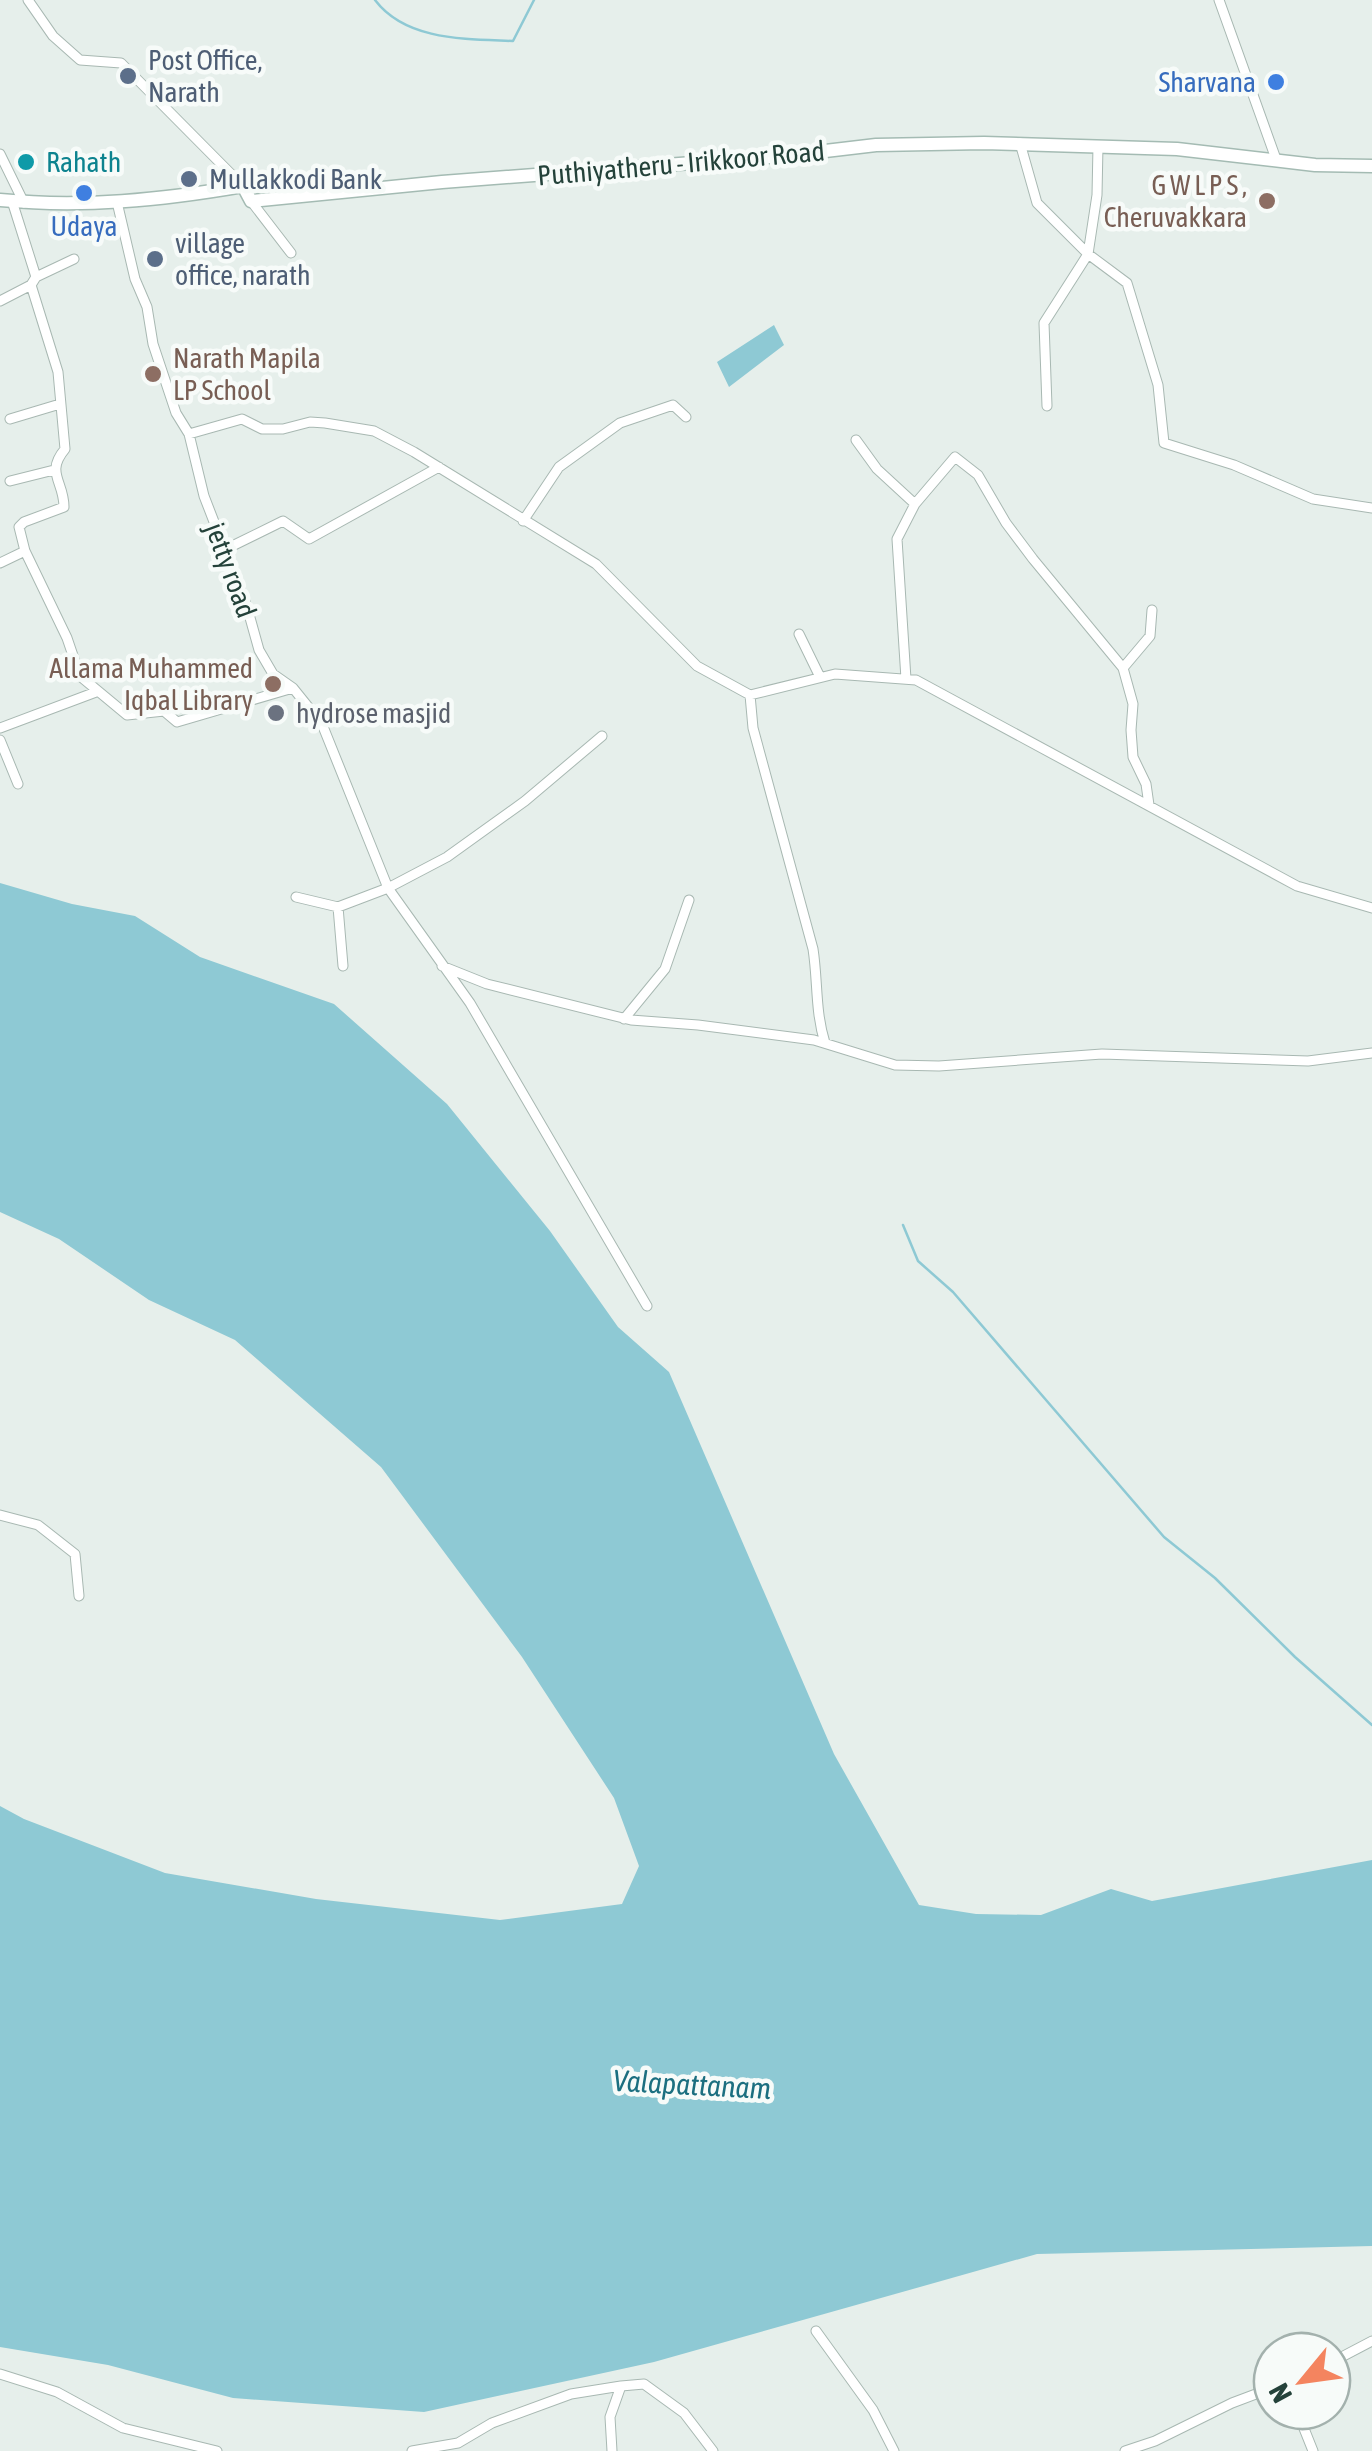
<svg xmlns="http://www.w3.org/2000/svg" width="1372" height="2451" viewBox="0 0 1372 2451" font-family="'Asap Condensed',sans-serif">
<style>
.water{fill:#8ec9d4}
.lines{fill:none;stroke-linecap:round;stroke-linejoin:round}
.stream{stroke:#8ec9d4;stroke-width:2.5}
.minor-casing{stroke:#a8b8b2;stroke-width:11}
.secondary-casing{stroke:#a4bbb3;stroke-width:15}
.minor{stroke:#fff;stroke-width:9}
.secondary{stroke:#fff;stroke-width:12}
.service-dot{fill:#5c6f8a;stroke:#f7fbf9;stroke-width:4}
.shop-dot{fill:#3f7fe0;stroke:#f7fbf9;stroke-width:4}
.culture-dot{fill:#0f9aa8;stroke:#f7fbf9;stroke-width:4}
.education-dot{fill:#8d6e63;stroke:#f7fbf9;stroke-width:4}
.worship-dot{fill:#6b7280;stroke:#f7fbf9;stroke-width:4}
.labels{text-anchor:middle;stroke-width:9;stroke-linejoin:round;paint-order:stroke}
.service-label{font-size:28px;fill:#4e5e75;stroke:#f7fbf9;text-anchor:start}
.shop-label{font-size:28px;fill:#366cbe;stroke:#f7fbf9;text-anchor:end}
.culture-label{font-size:28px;fill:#0d838f;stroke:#f7fbf9;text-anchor:start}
.street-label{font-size:28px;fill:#24423a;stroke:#f7fbf9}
.education-label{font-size:28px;fill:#785e54;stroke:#f7fbf9;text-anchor:end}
.worship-label{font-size:28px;fill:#5b616d;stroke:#f7fbf9;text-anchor:start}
.water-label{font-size:30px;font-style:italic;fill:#1c6f80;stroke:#f7fbf9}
</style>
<rect width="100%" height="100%" fill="#e6efeb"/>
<path class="water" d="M774 325 784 345 729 387 717 362Z
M0 883 72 904 135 916 200 957 334 1004 447 1104 550 1231 618 1327 669 1372 834 1754 919 1905 976 1914 1041 1915 1111 1889 1152 1901 1372 1860V2246L1037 2254 654 2362 424 2412 233 2398 108 2365 0 2347V1806L24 1819 165 1873 316 1899 500 1920 622 1904 639 1866 614 1798 522 1657 381 1467 235 1340 149 1300 59 1239 0 1212Z"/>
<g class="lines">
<path class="stream" d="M375 0C406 41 466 39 513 41L534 0
M903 1225 918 1261 953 1292 1164 1537 1215 1578 1295 1657 1372 1725"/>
<g class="minor-casing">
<path id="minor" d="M28 0 53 36 80 60 121 63 243 186
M1219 0 1276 159
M1020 143 1037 203 1088 254 1127 283 1158 385 1164 443 1234 465 1313 499 1372 508
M0 154 24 203
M12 201 36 277 31 285 58 372 65 449C45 473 64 481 64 507L24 522 19 527 25 551 67 638 80 676 127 715 164 711 177 722 293 688
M251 201 291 253
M117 202 135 279 147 307 153 344 176 413 189 434 204 496 247 607 259 650 273 674 293 688 322 724 388 888 470 1003 647 1306
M36 277 74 259
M0 301 31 285
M1047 406 1044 323 1088 254 1097 195 1098 146
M10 419 60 404
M189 434 242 419 262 429H283L310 422 325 423 374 431 414 452 596 564 697 666 750 695 835 674 916 680 1297 886 1372 908
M856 440 877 469 915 504
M10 481 54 470
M523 521 559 467 620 423 673 405 686 417
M224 550 283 521 309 539 439 467
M0 563 25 551
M799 634 820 677
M1123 668 1150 636 1152 610
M906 679 897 539 915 504 955 457 978 475 1006 523 1033 559 1123 668 1133 704 1131 730 1133 757 1146 784 1149 805
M750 695 753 728 813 949C818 981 815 1011 825 1043
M0 728 96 692
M0 740 18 784
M296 897 338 907 388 888 447 857 525 801 602 736
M338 907 343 966
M442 966 487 984 631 1020 698 1025 814 1040 895 1065 939 1066 1102 1054 1308 1061 1372 1053
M624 1019 665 969 689 900
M0 1515 38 1525 75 1554 79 1596
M816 2331 873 2410 894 2451
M1332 2362 1372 2341
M0 2374 57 2392 123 2428 217 2451
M621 2386 644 2384 684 2413 713 2451
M1297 2411 1313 2451
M412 2451 458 2443 492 2423 571 2394 621 2386 610 2417 612 2451
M1125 2451 1155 2441 1232 2403 1272 2388"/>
</g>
<g class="secondary-casing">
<path id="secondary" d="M0 200C82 208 162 200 243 186L251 201 442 182 783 156 876 145 984 143 1177 149 1315 165 1372 166"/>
</g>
<use href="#minor" class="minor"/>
<use href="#secondary" class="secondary"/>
</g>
<g class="service-dot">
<circle cx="128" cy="76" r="10"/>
<circle cx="189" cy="179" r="10"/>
<circle cx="155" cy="259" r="10"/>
</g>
<g class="shop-dot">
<circle cx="1276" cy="82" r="10"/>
<circle cx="84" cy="193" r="10"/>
</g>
<circle class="culture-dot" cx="26" cy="162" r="10"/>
<g class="education-dot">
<circle cx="1267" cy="201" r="10"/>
<circle cx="153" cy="374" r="10"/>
<circle cx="273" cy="684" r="10"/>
</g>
<circle class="worship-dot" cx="276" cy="713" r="10"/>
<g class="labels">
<g class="service-label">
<text x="148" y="70">Post Office,<tspan x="148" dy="32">Narath</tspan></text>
<text x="209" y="189">Mullakkodi Bank</text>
<text x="175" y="253">village<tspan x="175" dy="32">office, narath</tspan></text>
</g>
<g class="shop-label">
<text x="1256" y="92">Sharvana</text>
<text x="84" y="236" text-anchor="middle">Udaya</text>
</g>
<g class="culture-label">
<text x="46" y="172">Rahath</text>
</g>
<g class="street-label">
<text transform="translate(681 163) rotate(-5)" y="10">Puthiyatheru - Irikkoor Road</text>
<text transform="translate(231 570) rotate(70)" y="10">jetty road</text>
</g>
<g class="education-label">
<text x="1247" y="195">G W L P S ,<tspan x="1247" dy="32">Cheruvakkara</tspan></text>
<text x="173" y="368" text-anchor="start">Narath Mapila<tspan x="173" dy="32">LP School</tspan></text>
<text x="253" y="678">Allama Muhammed<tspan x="253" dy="32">Iqbal Library</tspan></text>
</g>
<g class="worship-label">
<text x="296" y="723">hydrose masjid</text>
</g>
<g class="water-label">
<text transform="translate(692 2085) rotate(3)" y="10">Valapattanam</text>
</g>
</g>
<g transform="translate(1302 2381) rotate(241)"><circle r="48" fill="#f7fbf9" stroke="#a3b1ad" stroke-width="2.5"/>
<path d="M0-8L18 38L0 25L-18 38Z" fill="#f4845f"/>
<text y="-15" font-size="28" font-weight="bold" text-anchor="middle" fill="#24423a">N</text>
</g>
</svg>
